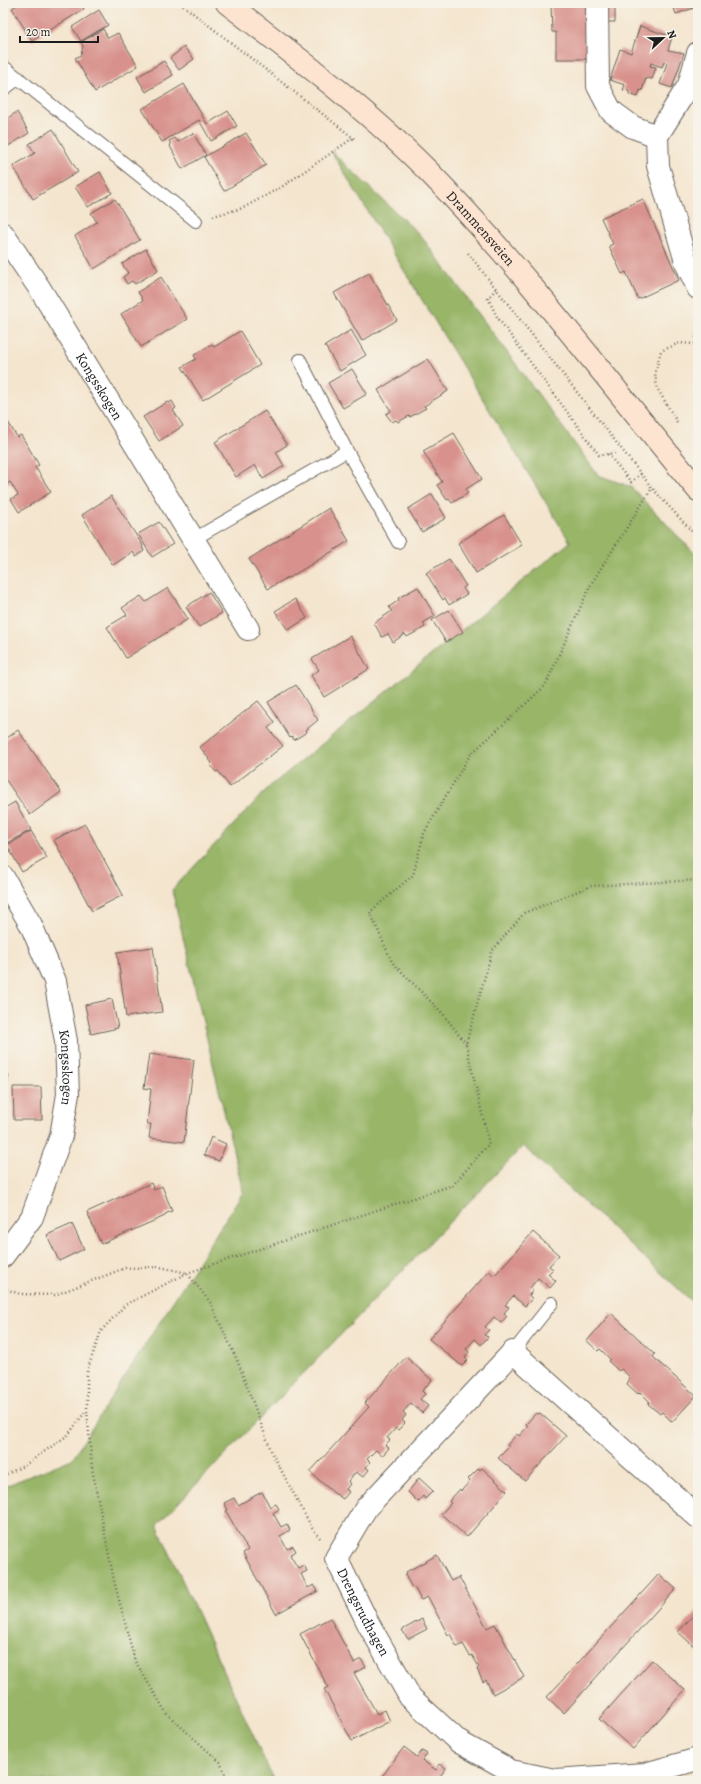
<svg xmlns="http://www.w3.org/2000/svg" width="701" height="1784" viewBox="0 0 701 1784" font-family="Alegreya,serif">
<style>
.forest{fill:#98b567;stroke:#5a6842}
.building{fill:#d8918c}
.lines{fill:none;stroke-linecap:round;stroke-linejoin:round}
.service-casing{stroke:#68625a;stroke-width:14}
.minor-casing{stroke:#68625a;stroke-width:24}
.secondary-casing{stroke:#68625a;stroke-width:24}
.path{stroke:#68625a;stroke-width:2.5;stroke-dasharray:1 3;stroke-linecap:butt}
.service{stroke:#fff;stroke-width:12}
.minor{stroke:#fff;stroke-width:22}
.secondary{stroke:#fde4d1;stroke-width:22}
.labels{text-anchor:middle;stroke-width:4;stroke-linejoin:round;paint-order:stroke}
.street-label{font-size:14px;fill:#1c1c1c;stroke:#f7f3e8}
</style>
<rect width="100%" height="100%" fill="#f7f3e8"/>
<filter id="ink" filterUnits="userSpaceOnUse"><feTurbulence type="fractalNoise" baseFrequency=".025" numOctaves="2"/><feDisplacementMap in="SourceGraphic" scale="8" xChannelSelector="R" yChannelSelector="G"/><feConvolveMatrix kernelMatrix="1 2 1 2 8 2 1 2 1" color-interpolation-filters="sRGB"/></filter>
<filter id="wash" filterUnits="userSpaceOnUse"><feTurbulence type="fractalNoise" baseFrequency=".012" numOctaves="4" result="noise"/><feDisplacementMap in="SourceGraphic" scale="16" xChannelSelector="R" yChannelSelector="G"/><feGaussianBlur stdDeviation="0.9" result="paint"/><feColorMatrix in="noise" values="0 0 0 0 0 0 0 0 0 0 0 0 0 0 0 0 0 1.4 0 .05"/><feComposite in="paint" operator="in"/></filter>
<g filter="url(#wash)">
<rect width="100%" height="100%" fill="#f4e5ce"/>
<path class="forest" d="M331 151 421 236 598 475 631 487 698 557V1307L523 1146 157 1525 274 1781H3V1487L72 1459 243 1192 172 890 268 788 570 542Z"/>
<g id="blocks">
<path class="building" d="M21 3H81L84 9 32 41 12 8Z
M551 3H588L590 59H556V32H552Z
M600 3H615V22H600Z
M672 3H696L697 7 676 14Z
M99 10 108 25 81 41 72 27Z
M640 26 672 37 668 50 684 53 672 88 660 84 667 63 664 62 662 67 651 63 650 66 656 67 652 79 646 78 642 91 640 90 638 97 629 94V91L623 90 625 85 610 80 620 49 631 53Z
M103 29 108 38 118 33 138 66 95 92 75 58 81 55 83 46 81 42Z
M184 47 194 59 179 70 170 58Z
M164 61 173 75 146 92 137 77Z
M184 84 207 124 228 111 237 126 211 141 199 120 162 142 142 109Z
M17 112 29 133 5 148 3 144V121Z
M53 129 78 172 33 199 13 166 35 153 29 144Z
M193 133 206 155 182 169 170 146 171 145 169 141 175 138 178 142Z
M246 133 266 165 224 191 204 157Z
M100 172 112 193 88 207 75 187Z
M115 199 140 240 94 269 75 236 97 222 91 213Z
M643 199 679 280 638 299 626 272 622 274 609 246 613 244 601 218Z
M146 249 158 270 135 284 132 281 127 284 123 277 128 273 122 264Z
M369 273 397 320 362 341 334 293Z
M161 277 187 319 141 347 121 314 143 300 138 292Z
M351 330 366 355 340 371 325 346Z
M240 331 260 365 203 400 182 367 196 359 194 355 212 344 214 347Z
M428 359 448 391 424 406 426 408 410 417 409 416 398 422 396 420 392 422 386 414 391 411 378 390Z
M352 369 367 394 343 408 328 383Z
M172 401 176 408 173 410 183 426 159 441 143 417 167 402 169 403Z
M265 411 287 445 276 452 284 466 263 479 255 465 236 477 215 442Z
M8 422 17 437 21 435 39 465 35 467 51 492 19 512 11 499 18 495 10 482 3 487V426Z
M454 433 482 479 466 489 468 493 452 503 449 499 447 500 437 485 442 482 423 451Z
M432 494 446 518 422 532 408 509Z
M111 496 143 546 142 547 144 551 136 557 133 552 113 565 82 515Z
M329 508 349 541 289 578 288 577 268 589 249 559Z
M504 515 522 545 476 573 458 543Z
M159 522 173 544 152 557 138 534Z
M449 559 466 586 463 588 467 594 449 605 445 598 443 600 426 573Z
M418 587 435 616 423 623 425 627 407 637 405 634 393 642 388 634 382 637 374 623 392 611 389 607 399 600 398 598Z
M168 588 188 619 126 658 107 627 127 615 122 608 141 596 146 602Z
M209 592 222 613 199 627 186 607Z
M295 599 307 618 288 630 275 611Z
M449 610 463 632 446 642 432 620Z
M350 636 369 669 324 697 311 675 319 670 312 659Z
M296 685 318 720 306 730 307 732 294 740 292 736 290 738 268 702Z
M258 701 275 722 268 728 283 746 230 787 218 771 216 772 210 765 212 763 200 747Z
M18 730 61 792 30 815 3 776V741Z
M15 802 31 830 7 843 3 837V809Z
M85 824 123 895 92 911 54 840Z
M31 831 47 858 22 872 7 845Z
M153 947 162 1012 126 1017 117 952Z
M112 999 118 1028 91 1034 85 1005Z
M149 1054 194 1060 184 1142 149 1138 151 1124H147L151 1089 144 1088Z
M3 1065 9 1078 3 1081Z
M13 1087H41L42 1120H14Z
M211 1137 226 1144 219 1161 204 1155Z
M151 1183 154 1190 162 1186 172 1211 165 1214V1216L101 1244 87 1212Z
M72 1224 84 1249 59 1261 47 1235Z
M533 1232 559 1255 549 1266 553 1269 548 1274 556 1281 550 1288 538 1278 530 1288 533 1291 529 1295 532 1299 525 1306 513 1296 505 1305 509 1307 504 1313 507 1316 501 1323 494 1317 485 1327 489 1330 484 1335 488 1337 481 1345 475 1339 466 1349 469 1352 465 1357 468 1360 462 1366 429 1339 489 1271 494 1276Z
M611 1313 655 1354 653 1357 696 1396 672 1422 662 1412 660 1414 648 1404 650 1402 640 1392 638 1394 627 1384 630 1377 621 1369 619 1371 608 1361 610 1359 600 1349 598 1351 587 1341Z
M406 1357 432 1380 422 1391 425 1394 420 1399 428 1406 422 1413 411 1403 403 1412 406 1415 402 1420 405 1423 398 1430 396 1428 387 1438 390 1440 385 1445 389 1448 382 1456 376 1450 367 1459 370 1462 366 1467 369 1470 363 1477 356 1472 348 1481 350 1484 346 1489 349 1492 343 1499 336 1494H335L310 1472 369 1407 365 1403Z
M536 1413 538 1414 540 1413 566 1436 525 1481 498 1458 509 1447 507 1445 517 1434 519 1436 528 1426 526 1424Z
M479 1468 480 1470 482 1468 507 1491 467 1537 441 1514 451 1503 449 1501 460 1489 461 1491 470 1481 468 1479Z
M419 1478 433 1491 425 1499 423 1496 418 1502 408 1492Z
M262 1492 270 1507 276 1504 279 1509 273 1513 281 1527 287 1524 290 1530 280 1536 287 1549 293 1546 296 1551 290 1555 298 1568 304 1565 307 1571 301 1574 308 1588 314 1585 318 1591 276 1614 243 1553 248 1550 226 1511 228 1510 224 1503 234 1498 238 1505Z
M437 1555 451 1581 459 1577 487 1628 495 1624 524 1677 493 1694 486 1680 483 1682 477 1669 479 1667 472 1655 470 1656 463 1644 457 1647 450 1634 448 1635 428 1597 421 1600 414 1587 412 1588 405 1575 407 1574 406 1572Z
M659 1574 676 1589 564 1713 547 1697Z
M698 1610V1650L678 1632Z
M330 1618 354 1663 361 1659 366 1667 354 1673 377 1714 385 1710 390 1721 352 1741 324 1689 328 1687 300 1634Z
M422 1619 427 1629 408 1639 402 1630Z
M652 1660 685 1690 633 1749 599 1719Z
M404 1747 417 1757 422 1751 427 1754 422 1760 436 1770 440 1764 446 1768 439 1778 443 1781H383L380 1779Z"/>
</g>
</g>
<g filter="url(#ink)">
<use href="#blocks" fill-opacity="0" stroke="#68625a" stroke-width="1"/>
<g class="lines">
<g class="service-casing">
<path id="service" d="M3 66 196 221
M3 90 19 78
M347 451 398 542
M194 539 347 451 300 360
M513 1352 552 1303"/>
</g>
<g class="minor-casing">
<g id="minor">
<path d="M597 3 598 86 611 111 633 127 657 136"/>
<path d="M698 53 689 85 657 136 658 166 687 265 698 288"/>
<path id="s1" d="M3 234 40 289 248 629"/>
<path id="s2" d="M3 877 31 925 55 981 66 1041 68 1094 61 1136 32 1217 3 1256"/>
<path id="s3" d="M698 1517 513 1352 366 1508 336 1558 368 1623 410 1697 459 1742 511 1771 555 1780 645 1774 698 1759"/>
</g>
</g>
<g class="secondary-casing">
<g id="secondary">
<path id="s4" d="M227 3C297 57 369 111 431 174 527 273 610 384 698 490"/>
</g>
</g>
<path class="path" d="M180 3 356 140
M213 216 243 208 283 186 353 138
M468 253 652 488 698 538
M496 289 488 298 497 317 599 455 615 453
M698 321 695 346 698 366
M677 422 657 388 655 373 661 351 679 343 696 344
M608 454 631 482 641 474
M466 1044 444 1015 392 962 370 912 413 875 424 833 470 755 545 686 591 584 652 488
M3 1288 20 1294 55 1295 125 1268 160 1267 187 1273 210 1302 237 1360 272 1453 312 1528 320 1538
M3 1476 25 1465 68 1435 86 1411
M228 1781 220 1762 167 1714 135 1661 114 1581 92 1468 87 1410V1371L101 1331 125 1305 187 1273 453 1185 489 1144 466 1044 492 951 524 913 591 886 698 880"/>
<use href="#service" class="service"/>
<use href="#minor" class="minor"/>
<use href="#secondary" class="secondary"/>
</g>
</g>
<g class="labels">
<g class="street-label">
<text dy="5" stroke="none"><textPath href="#s4" startOffset="340">Drammensveien</textPath></text>
<text dy="5" stroke="none"><textPath href="#s1" startOffset="180">Kongsskogen</textPath></text>
<text dy="5" stroke="none"><textPath href="#s2" startOffset="204">Kongsskogen</textPath></text>
<text dy="5" stroke="none"><textPath href="#s3" startOffset="581">Drengsrudhagen</textPath></text>
</g>
</g>
<rect width="701" height="1784" fill="none" stroke="#f7f3e8" stroke-width="16"/>
<g transform="translate(663 38) rotate(68)" stroke="#f7f3e8" stroke-width="3" paint-order="stroke">
<path d="M0-3L7 15L0 10L-7 15Z" fill="#1c1c1c"/>
<text y="-6" font-size="11" font-weight="bold" text-anchor="middle" fill="#1c1c1c">N</text>
</g>
<path d="M20 36v6h78v-6" fill="none" stroke="#1c1c1c" stroke-width="2"/>
<text x="26" y="36" font-size="12" fill="#1c1c1c" stroke="#f7f3e8" stroke-width="3" paint-order="stroke">20 m</text>
</svg>
